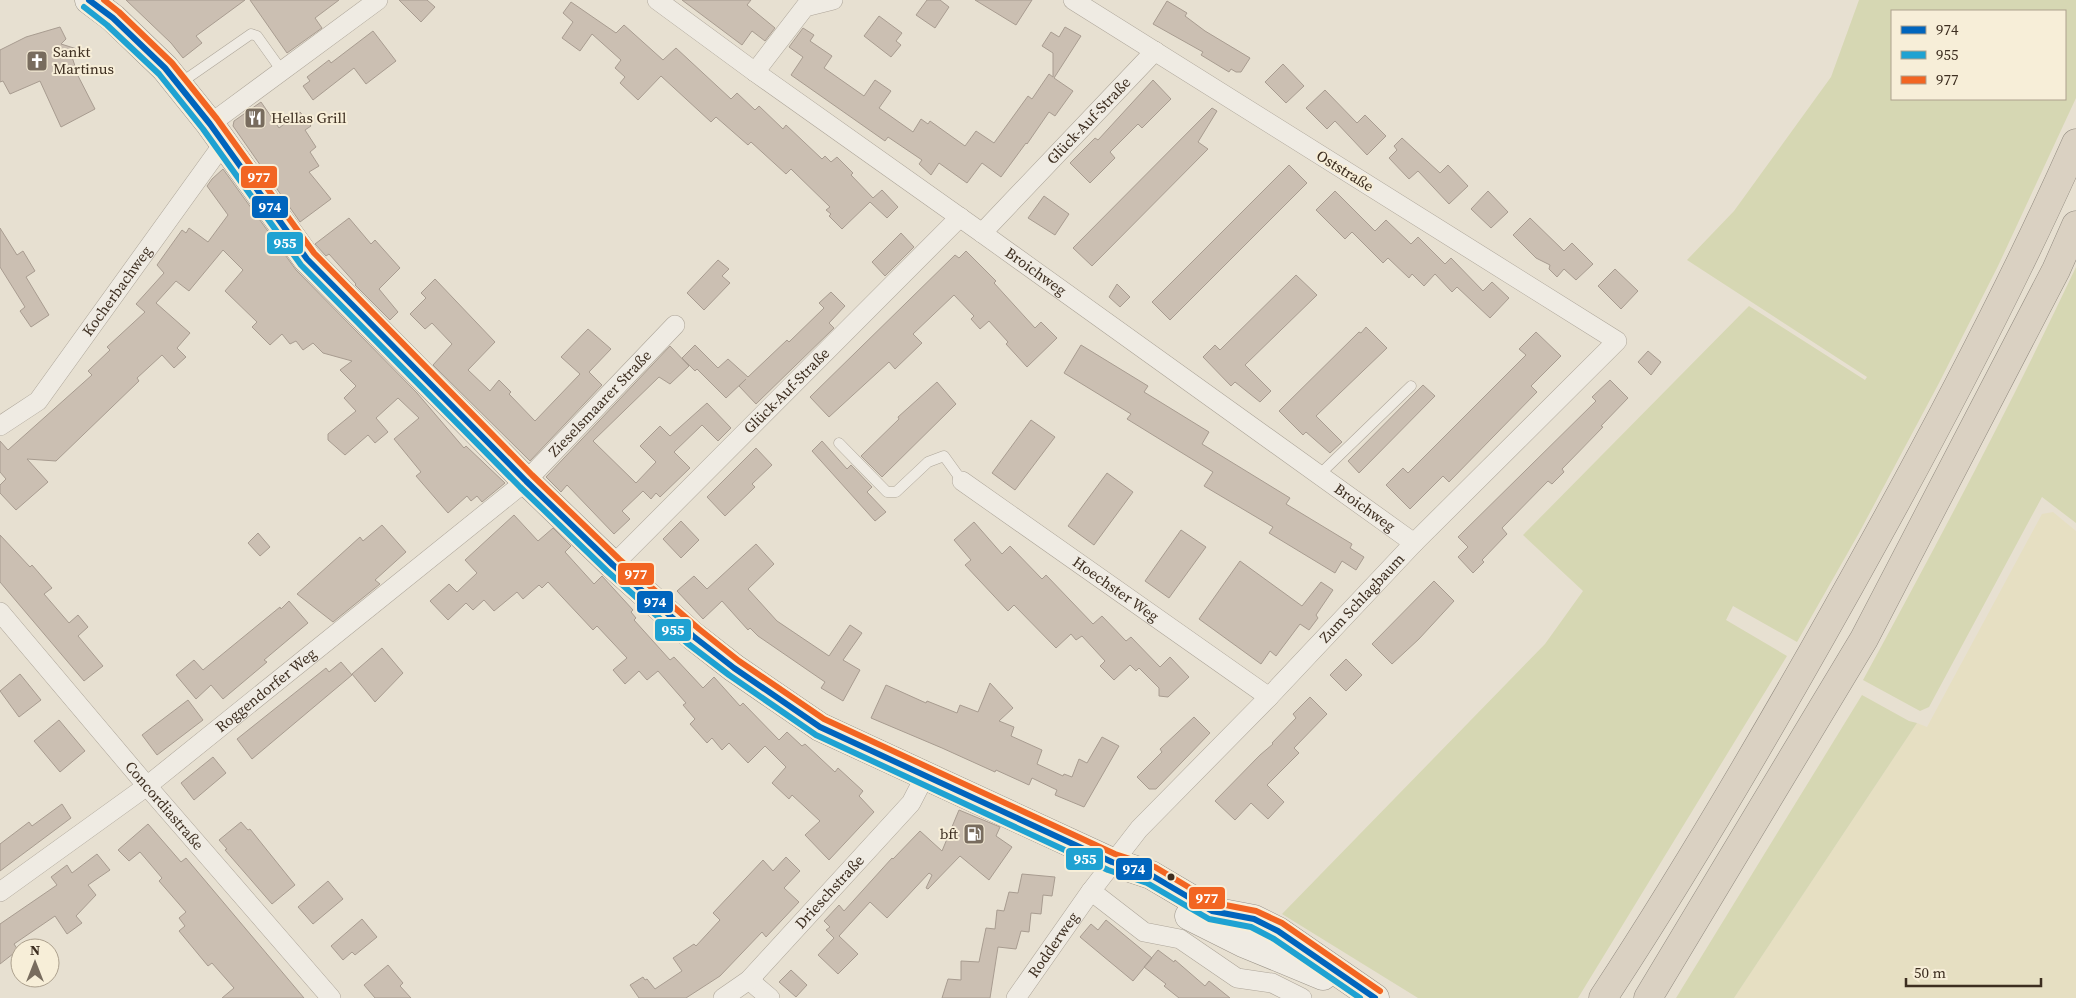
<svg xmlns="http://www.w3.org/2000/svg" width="2076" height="998" viewBox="0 0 2076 998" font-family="'Source Serif 4',serif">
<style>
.farmland{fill:#e6dfc2}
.green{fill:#d6d7b3;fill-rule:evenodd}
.building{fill:#cbbfb2;stroke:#a89c90}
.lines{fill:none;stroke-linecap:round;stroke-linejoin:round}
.service-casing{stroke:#ada599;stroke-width:11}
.minor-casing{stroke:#ada599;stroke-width:20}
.secondary-casing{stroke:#9c958a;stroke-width:29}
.motorway-casing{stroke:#928b80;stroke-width:29}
.service{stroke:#efebe3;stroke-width:10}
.minor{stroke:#efebe3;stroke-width:19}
.secondary{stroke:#efebe3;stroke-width:28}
.motorway{stroke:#dad1c2;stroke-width:28}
.bus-1-casing{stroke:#f7eed8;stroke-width:10}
.bus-2-casing{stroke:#f7eed8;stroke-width:10}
.bus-3-casing{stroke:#f7eed8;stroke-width:10}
.bus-1{stroke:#0065bd;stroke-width:6}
.bus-2{stroke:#1fa2d2;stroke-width:6}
.bus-3{stroke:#f26522;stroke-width:6}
.bus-dot{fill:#3d2e20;stroke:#f7eed8;stroke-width:2}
.labels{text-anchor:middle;stroke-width:4;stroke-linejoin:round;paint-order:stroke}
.poi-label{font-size:15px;fill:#3d2e20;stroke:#f7eed8;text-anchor:start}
.street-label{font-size:15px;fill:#3d2e20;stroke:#f7eed8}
.line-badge{stroke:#f7eed8;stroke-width:2}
.badge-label{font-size:14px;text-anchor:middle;font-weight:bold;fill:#fff}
</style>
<rect width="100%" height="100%" fill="#e7e0d1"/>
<path class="farmland" d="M2053 512 2076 531V998H1734L1917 723 1927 727 2042 514Z"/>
<path class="green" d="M1859 0H2076V98L1998 266 1939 383 1859 533 1797 642 1733 606 1726 620 1787 656 1578 998H1418L1282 914 1545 644 1583 591 1523 535 1749 306 1865 380 1867 377 1687 260 1734 211 1831 77ZM1892 11H2065V99H1892Z
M2076 267V523L2042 497 1929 707 1920 711 1863 680C1937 544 2010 407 2076 267Z
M1862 695 1909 721 1917 723 1734 998H1676Z"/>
<path class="building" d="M126 0H245L196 36 202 43 183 58 171 43Z
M250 0H339L315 18 322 28 287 53Z
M399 0H427L435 7 421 22Z
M682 0H751L747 5 775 28 765 41 752 31 742 45Z
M927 0H940L949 7 935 28 916 15Z
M975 0H1032L1016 25Z
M1167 1 1187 13 1185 16 1205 31 1250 58 1241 72H1236L1231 69 1229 72 1201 55 1203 52 1153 24Z
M571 2 616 33 624 25 663 60 676 48 731 99 737 93 755 110 759 106 783 129 786 125 822 159 825 156 831 162 837 157 853 173 851 175 873 198 882 190 898 207 887 218 870 202 842 229 829 216 831 214 826 210 830 207 791 169 786 174 751 142 748 145 716 117 711 122 661 76 638 100 620 83 625 77 615 68 621 60 592 34 580 51 562 38 573 22 563 13Z
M879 16 902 33 896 41 901 45 891 57 864 36Z
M60 27 66 39 61 44 77 49 72 57 75 66 74 68 95 109 61 127 40 81 10 94 3 81 0 82V50L26 37Z
M1065 27 1081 36 1054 78 1073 91 1055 116 1049 112 1027 144 1026 143 1001 177 982 163 967 183 939 163 931 175 919 164 922 160 888 137 885 141 791 75 803 57 789 47 803 28 814 35 810 41 832 56 824 68 864 96 875 80 891 91 879 108 913 132 921 119 928 124 930 121 965 146 976 131 994 143 1028 96 1032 99 1049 74 1053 77V53L1042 46 1051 32 1059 37Z
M373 31 396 61 366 84 354 68 313 100 303 86 310 81 307 77 329 60 331 63Z
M1283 64 1304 86 1286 103 1265 82Z
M1153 80 1171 99 1142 128 1138 124 1110 152 1115 158 1090 183 1070 163 1095 138 1098 140Z
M1325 90 1357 123 1365 115 1386 136 1367 155 1335 121 1327 129 1306 108Z
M261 102 279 128 300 112 311 126 305 130 316 147 310 152 319 166 309 172 331 199 300 222 233 126 234 121Z
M1212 108 1217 111 1198 142 1208 149 1092 266 1073 248Z
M1402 138 1440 173 1448 165 1468 186 1449 204 1418 171 1409 179 1389 158 1397 150 1394 146Z
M1289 165 1307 183 1170 320 1152 302Z
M223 169 296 270 417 393 464 448 466 446 505 483 482 502 477 496 471 501 467 496 448 513 416 476 421 472 394 439 419 418 398 398 376 418 388 432 375 443 368 435 345 455 328 440V434L356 411 344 398 356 386 340 370 352 361 323 353 313 343 303 350 296 341 290 344 282 334 270 345 252 327 257 322 225 291 243 270 223 250 189 291 176 281 156 303 190 333 177 348 186 357 174 368 162 355 137 378 139 381 56 461 27 459 48 482 16 510 0 493V485L6 479 0 472V441L8 450 92 375 88 371 110 350 107 347 145 312 136 304 164 273 157 265 182 230 186 233 189 228 208 242 228 215 207 186 212 179Z
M1335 191 1375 231 1386 220 1411 244 1418 237 1445 264 1451 258 1483 291 1492 282 1509 298 1490 318 1457 287 1452 292 1435 274 1424 286 1412 274 1409 278 1388 258 1383 263 1352 232 1345 239 1316 210Z
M1488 191 1508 212 1491 228 1471 209Z
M1044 196 1069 214 1055 235 1028 218Z
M349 218 371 244 375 240 400 268 379 289 398 312 390 320 355 285 356 284 329 254 326 256 315 244Z
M1530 218 1564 251 1572 243 1593 264 1576 280 1564 269 1557 277 1549 269 1550 265 1536 258 1513 235Z
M0 228 17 255 23 251 35 271 26 277 49 315 31 327 20 311 25 307 0 267Z
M901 233 914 247 885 276 872 262Z
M966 251 996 281 994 283 1035 328 1041 322 1057 338 1027 367 1006 344 1008 342 989 321 980 329 971 319 974 316 954 295 913 334 922 343 895 369 889 362 829 417 810 397 955 255 959 258Z
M718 260 729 269 722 276 730 283 704 310 687 293Z
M1615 269 1638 291 1621 309 1598 286Z
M1296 275 1317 295 1245 365 1271 391 1260 402 1235 382 1231 386 1203 357 1215 345 1220 350Z
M435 279 495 342 468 370 490 391 499 380 511 392 509 394 535 421 580 374 561 357 588 329 611 349 589 372 602 385 530 461 433 365 452 344 432 323 425 329 410 314 426 298 421 293Z
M1117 284 1130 297 1120 307 1109 297Z
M831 292 845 306 829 323 834 328 756 404 739 386 746 379 726 398 697 369 695 371 682 358 695 345 718 368 728 359 748 377 787 340 789 342 824 308 819 303Z
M1366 327 1387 348 1316 416 1342 442 1330 453 1306 432 1303 435 1279 411 1359 332 1361 333Z
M1536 332 1561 356 1531 386 1537 392 1449 482 1443 476 1410 509 1386 485 1403 468 1408 473 1526 355 1519 349Z
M1081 345 1148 386 1144 392 1209 432 1202 444 1290 498 1286 504 1352 544 1350 548 1364 557 1356 570 1342 561 1335 573 1269 533 1273 527 1204 486 1213 472 1127 419 1131 414 1064 373Z
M670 346 689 366 670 384 659 377 593 441 636 483 656 462 640 446 660 426 670 436 707 403 731 428 718 441 702 425 674 452 690 468 660 497 656 493 651 499 643 491 622 511 630 519 614 534 567 485 561 492 546 477Z
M1648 351 1661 362 1651 375 1638 362Z
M1610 380 1628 398 1601 426 1603 427 1562 469 1564 472 1552 484 1548 481 1502 528 1507 534 1482 560 1484 562 1473 573 1458 557 1468 547 1458 537 1596 401 1592 397Z
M937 382 956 404 882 477 861 456 899 419 898 417Z
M1423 385 1435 396 1359 473 1348 461Z
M1031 420 1055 437 1015 490 992 473Z
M822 441 847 469 851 465 872 487 867 492 886 512 875 521 812 451Z
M756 448 772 465 752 484 755 487 725 516 707 497Z
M1107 473 1133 492 1094 545 1068 526Z
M514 515 538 541 553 528 571 546 565 552 594 584 602 576 633 610 631 612 636 618 634 620 670 660 674 657 703 688 714 677 740 706 743 703 779 740 787 732 802 746 805 744 835 772 838 768 863 791 859 796 874 812 829 860 805 835 820 821 792 795 789 799 772 783 786 767 765 746 748 763 729 743 722 750 712 738 707 743 690 724 695 719 683 705 686 703 658 671 647 680 639 671 625 684 613 670 627 658 597 626 593 630 548 582 542 588 539 585 523 599 517 592 494 611 484 600 473 610 466 603 448 620 430 601 449 584 457 592 477 573 465 560Z
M681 521 699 540 681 558 663 539Z
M974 522 1002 554 1010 546 1042 579 1046 575 1093 624 1102 616 1126 641 1131 637 1160 667 1170 657 1189 677 1168 697 1159 696V688L1139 668 1136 671 1130 665 1114 680 1100 666 1105 661 1082 636 1076 640 1071 634 1056 648 1014 605 1008 611 965 565 971 560 954 540Z
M382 525 406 552 375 580 380 584 333 622 297 594 360 537 363 541Z
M1181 530 1206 547 1169 598 1145 581Z
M258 533 270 547 260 556 248 543Z
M0 535 30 567 32 565 52 588 44 594 69 623 78 615 88 627 78 636 103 666 84 681 0 582Z
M756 544 774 564 748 589 777 621 829 656 850 625 862 633 843 660 860 670 843 701 821 688 825 682 758 636 750 628 748 630 722 601 703 619 677 591 694 576 707 589Z
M1240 561 1302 606 1321 582 1333 590 1316 615 1318 618 1309 630 1300 624 1276 656 1270 651 1261 664 1199 619Z
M1434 581 1454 601 1419 639 1392 664 1372 644Z
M289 601 308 623 264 660 267 662 223 699 211 685 196 699 176 675 194 660 203 670 280 607 281 609Z
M382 648 403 673 375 702 352 674Z
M1346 659 1362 675 1346 691 1330 675Z
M341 662 352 675 252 759 237 739 326 668 329 672Z
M20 674 41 700 19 717 0 691Z
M990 683 1013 708 999 721 1014 727 1011 736 1042 750 1037 764 1063 776 1064 774 1072 777 1079 759 1087 763 1102 737 1119 746 1084 807 1055 795 1057 790 1032 778 1029 785 996 770 995 772 942 748 871 718 886 685 926 703 927 701 957 713 960 705 978 712Z
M1310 697 1327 714 1294 748 1299 753 1267 785 1284 802 1268 819 1251 803 1235 820 1215 801 1260 755 1273 744 1272 743 1296 718 1293 714Z
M188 700 203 720 157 755 142 735Z
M1194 717 1210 733 1156 789H1149L1137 777 1162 752 1160 749Z
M59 720 85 751 60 772 34 741Z
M213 757 226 773 194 800 181 783Z
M62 804 71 818 0 871V844L29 822 32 826Z
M959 810 1000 827 996 836 1012 847 989 880 960 856 928 889 926 888 932 875 929 873 887 918 870 902 839 936 858 954 838 974 818 955 834 938 826 930 830 927 824 921 839 905 844 911 892 858 893 859 920 831 942 851Z
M241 822 248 830 250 829 295 885 272 904 225 850 227 849 219 840Z
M148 824 181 862 186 858 304 998H222L234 988 212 963 208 966 179 931 185 926 179 918 186 912 159 881 162 878 140 852 129 861 118 850Z
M97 854 110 870 88 885 96 895 76 916 82 923 67 934 55 916 14 944 18 950 0 964V924L57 885 51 877 67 865 72 873Z
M786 857 800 871 784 888 799 902 766 937 762 932 720 976 686 998H639L630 985 643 977 645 980 647 979 655 989 682 971 673 958 694 944 696 946 720 920 713 913 763 860 773 871Z
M1022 874 1055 877 1052 896 1043 895 1041 914 1031 913 1029 932 1021 931 1016 949 998 947 990 998H942L948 979 961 980V961L979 962 986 928 995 929 997 910 1004 911 1009 892 1018 893Z
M328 881 343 899 313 924 298 907Z
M362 919 377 937 355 955 352 952 343 960 331 946Z
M1106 920 1152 958 1133 981 1080 937 1091 924 1098 930Z
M1158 950 1174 962 1175 960 1205 986 1209 981 1230 998H1179L1164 986 1166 984 1144 967Z
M388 965 403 983 400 986 411 998H375L364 985Z
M791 970 807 985 796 997 779 982Z"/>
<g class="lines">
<g class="service-casing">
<path id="service" d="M179 84 251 34 257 36 282 71
M839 443 887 492H896L928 462 944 456 962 481
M1319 475 1411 386"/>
</g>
<g class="minor-casing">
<g id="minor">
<path id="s1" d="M657 0 755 72 982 233 1414 543"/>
<path d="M755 72 805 7 833 0"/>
<path d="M210 124 378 0"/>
<path id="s2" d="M982 233 1155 51"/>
<path id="s3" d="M0 426 38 401 223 144"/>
<path id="s4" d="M962 481 1269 697"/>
<path id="s5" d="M613 565 960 217"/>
<path id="s6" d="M0 612 147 786 331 998"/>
<path d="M1091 891 1144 932 1180 939 1237 978 1272 983 1302 998"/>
<path id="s7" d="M0 892 147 786 526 481 675 325"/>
<path d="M749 980 770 998"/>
<path id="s8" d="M723 998 749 980 911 803 925 776"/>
<path id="s9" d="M1016 998 1091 891 1139 829 1269 697 1414 543 1617 341 1073 0"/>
</g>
</g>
<g class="secondary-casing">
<path id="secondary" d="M89 0 113 18 165 68 210 124 307 259 526 481 613 565 693 636 734 668 820 727 1112 862 1151 875 1212 911 1254 919 1278 931 1375 998
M1189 916 1243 943 1323 976"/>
</g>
<g class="motorway-casing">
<path id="motorway" d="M1603 998C1702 847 1792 691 1879 533 1949 406 2017 276 2076 143
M1648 998 1864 639 2056 270 2076 225"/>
</g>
<use href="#service" class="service"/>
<use href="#minor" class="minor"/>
<use href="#secondary" class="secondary"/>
<use href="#motorway" class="motorway"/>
<g class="bus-1-casing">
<path id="bus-1" d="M89 0 113 18 165 68 210 124 307 259 526 481 613 565 693 636 734 668 820 727 1112 862 1151 875 1212 911 1254 919 1278 931 1375 998"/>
</g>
<g class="bus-2-casing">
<path id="bus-2" d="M84 7 107 25 159 74 203 129 301 265 520 487 607 571 687 643 729 675 816 735 1108 870 1147 883 1209 919 1251 927 1274 939 1360 998"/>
</g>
<g class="bus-3-casing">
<path id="bus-3" d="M104 0 119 12 172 63 217 119 314 253 532 475 619 559 699 629 739 661 824 719 1115 854 1155 867 1215 903 1256 911 1282 923 1380 991"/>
</g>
<use href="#bus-1" class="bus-1"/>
<use href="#bus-2" class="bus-2"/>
<use href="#bus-3" class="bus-3"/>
</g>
<defs>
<g id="church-square" transform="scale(1.125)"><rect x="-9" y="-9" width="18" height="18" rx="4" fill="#786c5e" stroke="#f7eed8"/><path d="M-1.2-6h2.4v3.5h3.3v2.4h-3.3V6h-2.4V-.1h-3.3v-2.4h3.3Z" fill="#fff"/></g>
<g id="restaurant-square" transform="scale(1.125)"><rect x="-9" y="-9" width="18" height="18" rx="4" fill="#786c5e" stroke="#f7eed8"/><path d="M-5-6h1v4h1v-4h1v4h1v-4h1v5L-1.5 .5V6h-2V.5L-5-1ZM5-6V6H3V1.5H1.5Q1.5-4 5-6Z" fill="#fff"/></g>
<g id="fuel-square" transform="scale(1.125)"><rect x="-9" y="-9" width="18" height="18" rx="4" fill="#786c5e" stroke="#f7eed8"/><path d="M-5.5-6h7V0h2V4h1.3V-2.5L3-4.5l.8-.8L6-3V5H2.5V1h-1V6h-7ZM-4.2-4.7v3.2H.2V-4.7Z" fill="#fff"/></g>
</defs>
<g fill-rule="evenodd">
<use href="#church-square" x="37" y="61"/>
<use href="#restaurant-square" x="255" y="118"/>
<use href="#fuel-square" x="974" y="834"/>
</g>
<circle class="bus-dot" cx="1171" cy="877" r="4.5"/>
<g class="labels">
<g class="poi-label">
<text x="53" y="57">Sankt<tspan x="53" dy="17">Martinus</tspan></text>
<text x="271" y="123">Hellas Grill</text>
<text x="958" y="839" text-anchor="end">bft</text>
</g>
<g class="street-label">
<text dy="5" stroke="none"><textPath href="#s2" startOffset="155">Glück-Auf-Straße</textPath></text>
<text transform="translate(1345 171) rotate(32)" y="5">Oststraße</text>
<text dy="5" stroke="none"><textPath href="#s1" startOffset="466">Broichweg</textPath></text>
<text dy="5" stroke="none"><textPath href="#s3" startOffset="181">Kocherbachweg</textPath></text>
<text dy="5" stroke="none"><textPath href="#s5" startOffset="246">Glück-Auf-Straße</textPath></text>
<text dy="5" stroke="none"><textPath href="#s7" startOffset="775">Zieselsmaarer Straße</textPath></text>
<text dy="5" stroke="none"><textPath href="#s1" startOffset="871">Broichweg</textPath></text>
<text dy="5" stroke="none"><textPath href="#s4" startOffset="188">Hoechster Weg</textPath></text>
<text dy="5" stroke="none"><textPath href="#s9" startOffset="530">Zum Schlagbaum</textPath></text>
<text dy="5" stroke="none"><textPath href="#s7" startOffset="334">Roggendorfer Weg</textPath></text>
<text dy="5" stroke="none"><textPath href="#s6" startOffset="254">Concordiastraße</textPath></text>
<text dy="5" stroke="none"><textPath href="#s8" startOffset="151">Drieschstraße</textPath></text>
<text dy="5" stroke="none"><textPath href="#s9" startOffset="65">Rodderweg</textPath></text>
</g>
</g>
<g class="line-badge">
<rect x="240" y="165" width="38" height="24" rx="5" fill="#f26522"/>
<rect x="251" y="195" width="38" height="24" rx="5" fill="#0065bd"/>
<rect x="266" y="231" width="38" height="24" rx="5" fill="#1fa2d2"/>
<rect x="617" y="562" width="38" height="24" rx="5" fill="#f26522"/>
<rect x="636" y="590" width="38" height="24" rx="5" fill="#0065bd"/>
<rect x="654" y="618" width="38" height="24" rx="5" fill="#1fa2d2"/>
<rect x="1065" y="847" width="39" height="24" rx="5" fill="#1fa2d2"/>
<rect x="1115" y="857" width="38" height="24" rx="5" fill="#0065bd"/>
<rect x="1188" y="886" width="38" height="24" rx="5" fill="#f26522"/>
</g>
<g class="badge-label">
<text x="259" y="182">977</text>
<text x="270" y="212">974</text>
<text x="285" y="248">955</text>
<text x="636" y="579">977</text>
<text x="655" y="607">974</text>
<text x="673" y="635">955</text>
<text x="1085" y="864">955</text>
<text x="1134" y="874">974</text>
<text x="1207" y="903">977</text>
</g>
<rect x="1891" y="10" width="175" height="90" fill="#f7eed8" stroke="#ada18e"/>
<rect x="1901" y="26" width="25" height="8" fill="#0065bd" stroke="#ada18e"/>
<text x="1936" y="35" font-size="15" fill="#3d2e20">974</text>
<rect x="1901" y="51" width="25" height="8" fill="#1fa2d2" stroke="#ada18e"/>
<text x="1936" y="60" font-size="15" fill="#3d2e20">955</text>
<rect x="1901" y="76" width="25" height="8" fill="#f26522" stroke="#ada18e"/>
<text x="1936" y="85" font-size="15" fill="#3d2e20">977</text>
<g transform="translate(35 963)"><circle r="24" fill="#f7eed8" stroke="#ada18e"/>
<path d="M0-4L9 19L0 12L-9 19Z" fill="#786c5e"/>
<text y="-8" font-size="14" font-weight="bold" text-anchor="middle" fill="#3d2e20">N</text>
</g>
<path d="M1906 978v8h135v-8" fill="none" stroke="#3d2e20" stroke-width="2.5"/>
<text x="1914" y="978" font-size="15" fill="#3d2e20" stroke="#f7eed8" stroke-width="4" paint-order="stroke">50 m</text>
</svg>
